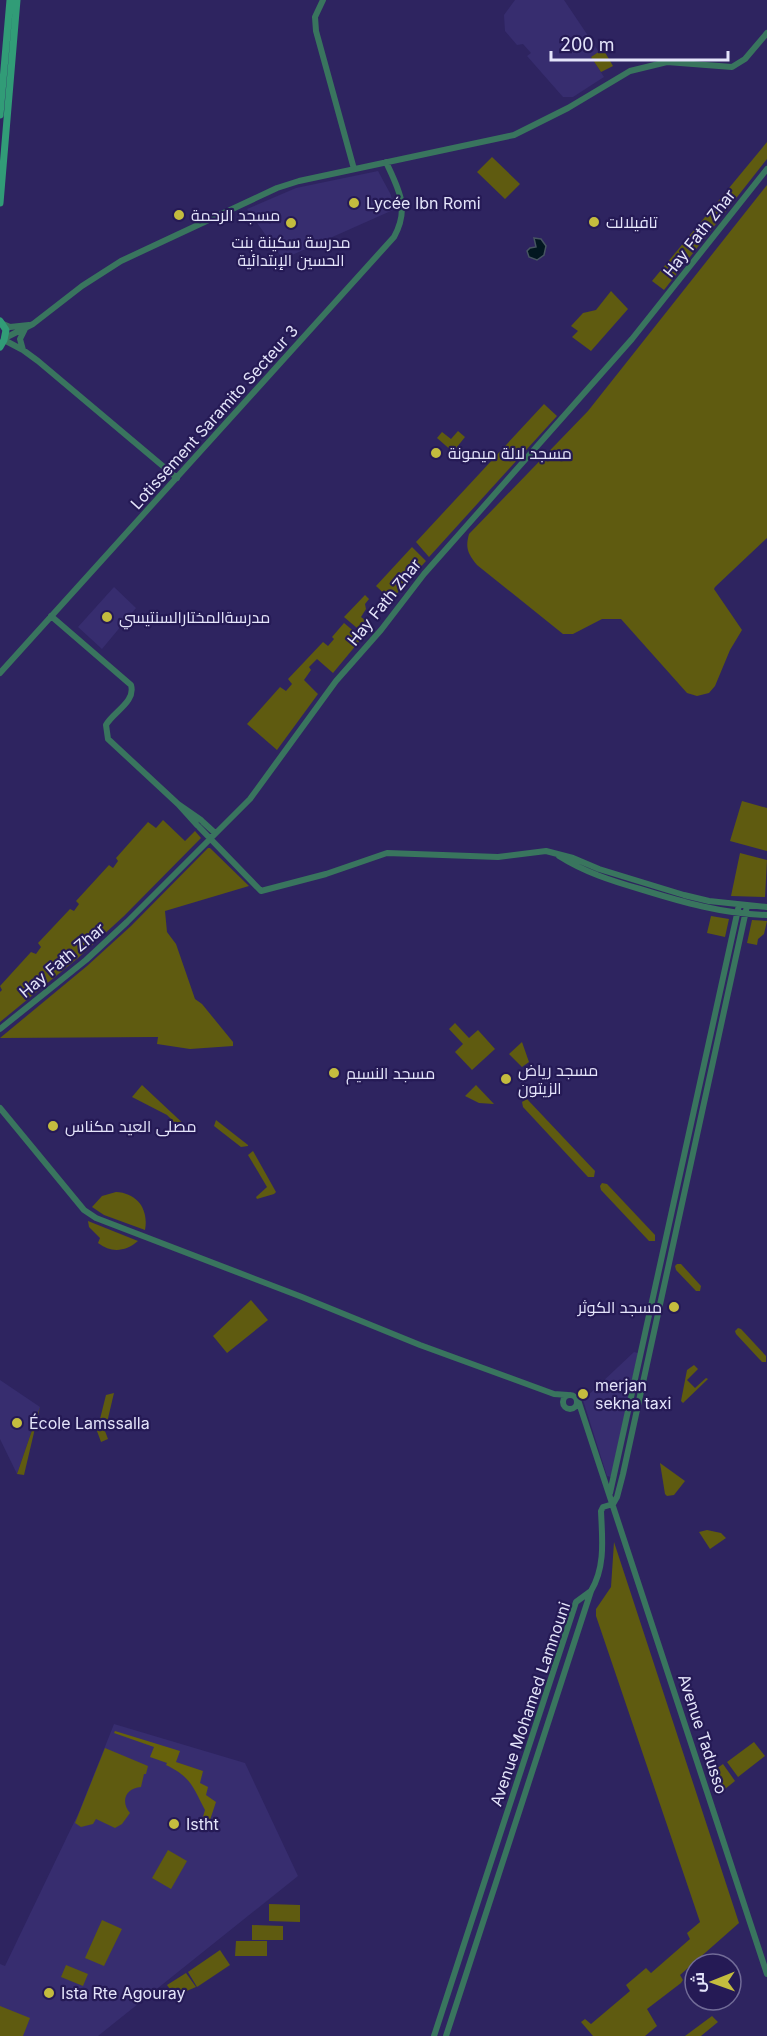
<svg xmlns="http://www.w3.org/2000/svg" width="767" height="2036" viewBox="0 0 767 2036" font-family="Inter,Cairo,sans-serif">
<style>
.built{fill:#372d6f}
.green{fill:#5f5b10}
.forest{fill:#67620b}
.water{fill:#021720;stroke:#465461;stroke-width:1.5}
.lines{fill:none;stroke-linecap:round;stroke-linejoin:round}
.tertiary{stroke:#39755e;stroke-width:6}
.secondary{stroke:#319c77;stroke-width:7}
.poi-dot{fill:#c4bc3e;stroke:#251a55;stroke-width:2}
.labels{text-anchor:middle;stroke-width:4.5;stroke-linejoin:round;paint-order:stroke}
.poi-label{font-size:16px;fill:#e4e4fa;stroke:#251a55;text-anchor:start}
.street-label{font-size:16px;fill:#e4e4fa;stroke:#251a55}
</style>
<rect width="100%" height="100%" fill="#2e2460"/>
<path class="built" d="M515 0H564L599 52 591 57 604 77 573 97H563L527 56 531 53 523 44 517 45 505 31 504 15Z
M378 171 391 195 393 210 283 259 247 209 296 188Z
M114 587 136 608 102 649 78 627Z
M634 1352 638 1353 611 1477 607 1476 583 1400Z
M0 1380 40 1407 17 1474 0 1439Z
M114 1724 245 1763 298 1876 98 2036H0V1964L5 1966 79 1812Z"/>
<path class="green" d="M603 49 613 66 601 72 591 57Z
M767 142V159L664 290 652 281Z
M492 157 520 184 505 199 477 172Z
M767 185V538L715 587 714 589 742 630 730 650 715 686 709 693 697 696 687 693 621 619H602L573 634H563L477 565C468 554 465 548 469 534L588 411Z
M611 291 628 309 591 351 572 337 578 331 571 326 583 313 596 310Z
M544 404 557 416 429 557 416 542Z
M458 431 465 437 453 452 437 438 442 432 451 439Z
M412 547 426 561 391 600 376 586Z
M365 595 369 599 365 604 366 609 361 617 371 625 364 634 344 617Z
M344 623 362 638 333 673 317 659 309 667 311 670 304 680 318 694 277 750 247 724 280 687 286 691 292 684 288 679 323 642 328 646 334 639 332 637Z
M742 801 767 808V851L730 841Z
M163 820 185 841 195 831 201 838 124 916 78 958 0 1022V992L2 990 0 986 31 952 36 954 41 947 38 943 70 909 74 911 79 904 76 901 109 865 113 868 118 861 116 858 148 822 156 828Z
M208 848H210L249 886 165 911 167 932 176 944 195 999 202 1004 233 1042V1046L190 1049 157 1044 158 1037 0 1038 87 966 131 926Z
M740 853 767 860 765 897 731 896Z
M711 916 729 919 725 937 707 933Z
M752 920 767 921 764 934 758 939 757 945 747 943Z
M455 1023 469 1038 478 1030 495 1049 472 1070 455 1052 463 1044 449 1029Z
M522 1042 529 1062 522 1067 509 1054Z
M142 1085 188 1128V1131L185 1133 167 1115 132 1097Z
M476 1085 494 1104 479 1103 465 1096Z
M527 1099 595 1171 594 1177H588L523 1107 522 1102Z
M216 1120 248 1145V1146L241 1147 214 1126Z
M253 1151 276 1192 274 1194 257 1199 256 1197 267 1187 248 1155Z
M602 1183 607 1184 655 1235V1241H649L601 1190 600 1186Z
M116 1192C137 1193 149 1209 145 1230L104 1215 92 1207 102 1196Z
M88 1221 138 1241C125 1252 111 1253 98 1243L100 1238 89 1227Z
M677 1264H681L701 1286 700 1291H696L676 1270 675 1266Z
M251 1300 268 1320 227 1353 213 1336Z
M738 1328 741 1329 766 1356V1362H762L736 1334 735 1331Z
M694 1365 698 1369 687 1380 695 1388 706 1378 708 1379 683 1403 681 1401 687 1370Z
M114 1393 105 1431 108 1439 101 1442 97 1431 106 1395Z
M40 1407 24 1475 17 1474Z
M660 1463 685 1481 674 1495 667 1496 665 1494Z
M707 1530 721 1533 726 1538 710 1549 699 1532Z
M614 1542 739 1923 680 1975 683 1980 681 1983 647 2009 657 2026 645 2036H593L581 2022 585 2019 591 2024 630 1991 626 1985 646 1968 651 1973 690 1939 687 1933 700 1922 596 1616V1609L611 1587Z
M754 1742 765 1756 738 1777 727 1762Z
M105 1748 148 1766 146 1774H144L141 1787C126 1788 120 1801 130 1813L122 1824 115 1828 96 1819 93 1824 81 1827 75 1823Z
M723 1764 735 1781 720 1793 712 1772Z
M168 1850 187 1861 171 1889 152 1878Z
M269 1904 300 1905V1922L269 1921Z
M102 1920 122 1929 104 1966 85 1958Z
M252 1925 283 1926V1940H252Z
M236 1941H267V1956H235Z
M220 1950 230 1965 197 1987 188 1972Z
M66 1965 88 1974 83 1986 61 1977Z
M186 1973 196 1987 175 1996 167 1985Z
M0 2006 30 2018 23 2036H0Z
M712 2016 718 2022 701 2036H685Z"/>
<path class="forest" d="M115 1731 180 1751 176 1762 203 1771 200 1783 208 1787 206 1795 216 1802 210 1820 203 1817 205 1810C193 1787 191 1777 166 1765L167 1763 150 1757 154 1747 114 1733Z"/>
<path class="water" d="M534 238 541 239 546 246 544 255 537 260 529 257 527 251 530 248 536 247Z"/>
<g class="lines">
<path class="tertiary" d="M323 0 315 17 316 31 354 169
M3 324 10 327 29 325
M5 338 33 324 82 286 121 261 277 188 299 181 514 135 568 108 630 71 667 62 732 67 745 59 767 33
M4 340 23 350 38 361 177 478
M23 350 20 339 25 329
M51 616 131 685C136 702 113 712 106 725L108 739 178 804
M0 673 394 237C410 208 399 190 386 162
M203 822 215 833
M197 825 178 804 201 820
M199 827 261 891 326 874 387 853 498 857 546 851 573 858 599 869 684 895 709 901 767 907
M559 856C584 872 612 881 640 889 682 902 723 914 767 915
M0 1029 86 960 127 922 250 799 336 681 381 630 424 574 632 339 767 169
M0 1108 84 1210 96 1218 302 1297 420 1345 554 1394 568 1395
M563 1402a7 7 0 1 1 14 0a7 7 0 1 1-14 0Z
M578 1400 767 1974
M610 1493 739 905
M434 2036 576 1602 591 1591
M446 2036 591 1591C606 1566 602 1537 601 1511L603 1507 613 1504 617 1497 623 1474 747 906"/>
<path class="secondary" d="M0 115 10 0
M0 203 17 0
M0 321 6 330 4 340 0 347"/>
</g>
<g class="poi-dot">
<circle cx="354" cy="203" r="6"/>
<circle cx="179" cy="215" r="6"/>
<circle cx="594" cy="222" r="6"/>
<circle cx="291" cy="223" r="6"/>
<circle cx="436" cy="453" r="6"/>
<circle cx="107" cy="617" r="6"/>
<circle cx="334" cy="1073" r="6"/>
<circle cx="506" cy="1079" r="6"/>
<circle cx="53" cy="1126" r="6"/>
<circle cx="674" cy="1307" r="6"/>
<circle cx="583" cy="1394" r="6"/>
<circle cx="17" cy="1423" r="6"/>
<circle cx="174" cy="1824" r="6"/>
<circle cx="49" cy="1993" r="6"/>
</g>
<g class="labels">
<g class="poi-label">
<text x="366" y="209">Lycée Ibn Romi</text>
<text x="191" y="221">مسجد الرحمة</text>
<text x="606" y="228">تافيلالت</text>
<text x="291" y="248" text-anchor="middle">مدرسة سكينة بنت<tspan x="291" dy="18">الحسين الإبتدائية</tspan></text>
<text x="448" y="459">مسجد لالة ميمونة</text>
<text x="119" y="623">مدرسةالمختارالسنتيسي</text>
<text x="518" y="1076">مسجد رياض<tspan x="518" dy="18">الزيتون</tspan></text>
<text x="346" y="1079">مسجد النسيم</text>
<text x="65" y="1132">مصلى العيد مكناس</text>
<text x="662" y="1313" text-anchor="end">مسجد الكوثر</text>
<text x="595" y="1391">merjan<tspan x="595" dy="18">sekna taxi</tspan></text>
<text x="29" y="1429">École Lamssalla</text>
<text x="186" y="1830">Istht</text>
<text x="61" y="1999">Ista Rte Agouray</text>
</g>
<g class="street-label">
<text transform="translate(699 233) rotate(-52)" y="6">Hay Fath Zhar</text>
<text transform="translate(214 417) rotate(-48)" y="6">Lotissement Saramito Secteur 3</text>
<text transform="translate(384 602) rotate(-51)" y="6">Hay Fath Zhar</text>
<text transform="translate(62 960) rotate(-40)" y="6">Hay Fath Zhar</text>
<text transform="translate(530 1704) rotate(-71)" y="6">Avenue Mohamed Lamnouni</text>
<text transform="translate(703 1734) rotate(72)" y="6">Avenue Tadusso</text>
</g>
</g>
<g transform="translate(713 1982) rotate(269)"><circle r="28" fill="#251a55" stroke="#716b97" stroke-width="1.5"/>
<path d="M0-4.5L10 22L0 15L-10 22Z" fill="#c4bc3e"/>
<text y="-9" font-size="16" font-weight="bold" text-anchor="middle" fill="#e4e4fa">ش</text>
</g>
<path d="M551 51v9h177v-9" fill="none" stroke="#e4e4fa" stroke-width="3"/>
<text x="560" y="51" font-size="18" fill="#e4e4fa" stroke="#251a55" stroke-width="4.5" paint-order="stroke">200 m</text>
</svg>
